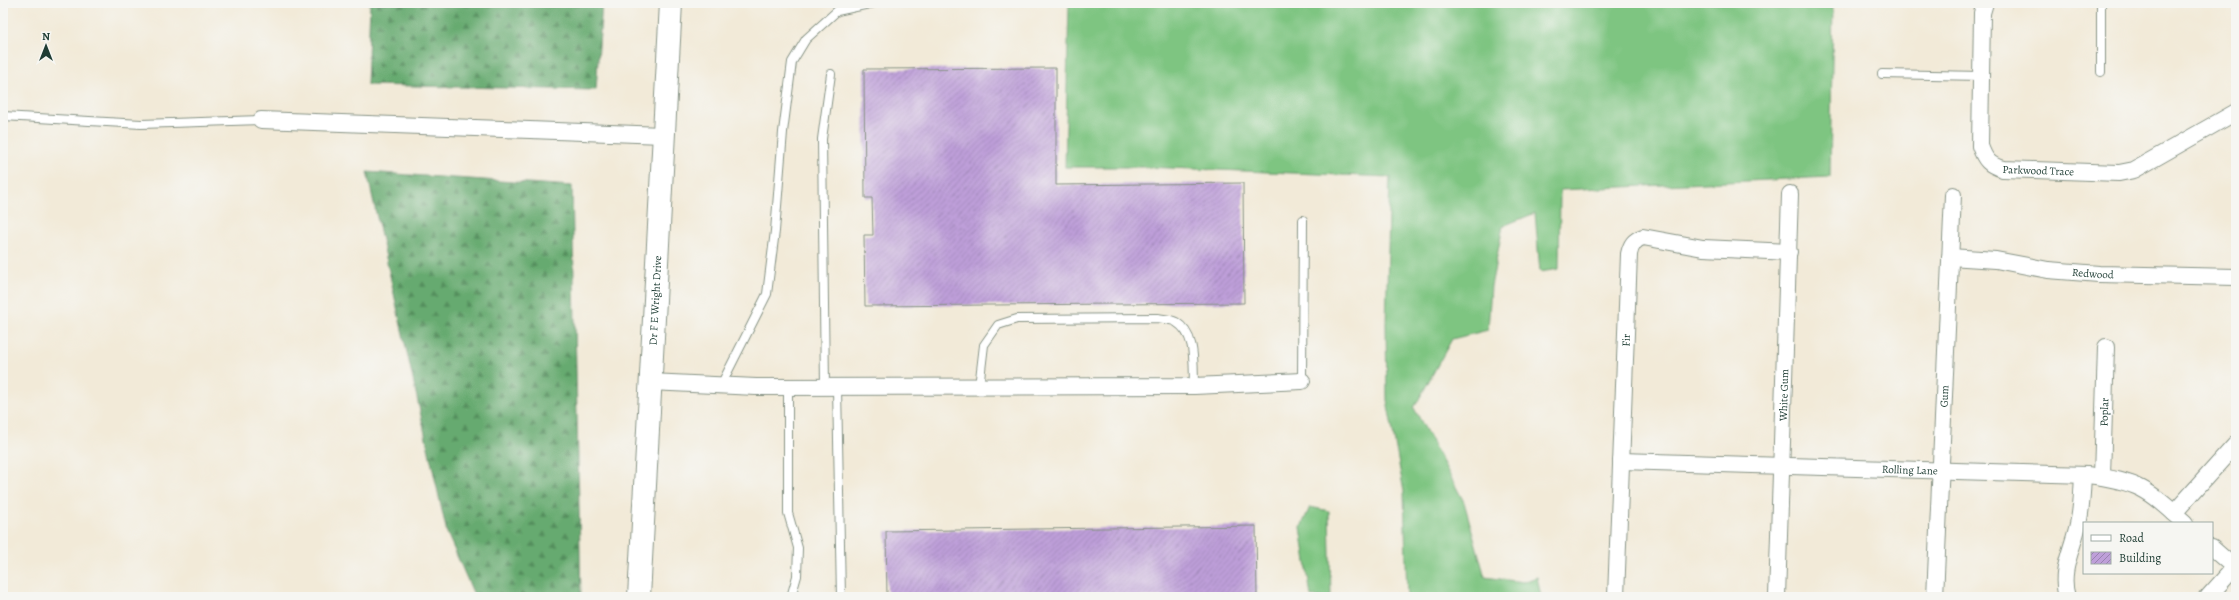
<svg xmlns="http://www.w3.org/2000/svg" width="2239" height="600" viewBox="0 0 2239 600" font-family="Alegreya,serif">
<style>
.grass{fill:#7ec581;stroke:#4e815a}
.forest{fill:url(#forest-firs);stroke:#427452}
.building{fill:url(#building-hatch)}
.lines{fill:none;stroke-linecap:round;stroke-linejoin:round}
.service-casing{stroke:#889486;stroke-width:10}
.minor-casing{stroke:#889486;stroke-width:18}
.trunk-casing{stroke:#889486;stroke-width:24}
.service{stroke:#fff;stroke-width:8}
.minor{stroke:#fff;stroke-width:16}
.trunk{stroke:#fff;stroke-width:22}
.labels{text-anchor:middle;stroke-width:4;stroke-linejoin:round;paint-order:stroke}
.street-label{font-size:11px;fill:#1f3d34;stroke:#f6f6f2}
</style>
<defs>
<pattern id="forest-firs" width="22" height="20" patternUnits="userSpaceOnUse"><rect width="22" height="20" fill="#66aa6f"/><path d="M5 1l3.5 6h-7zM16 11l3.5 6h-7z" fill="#538c5c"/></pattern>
<pattern id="building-hatch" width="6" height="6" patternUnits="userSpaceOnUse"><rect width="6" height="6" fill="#be9fd9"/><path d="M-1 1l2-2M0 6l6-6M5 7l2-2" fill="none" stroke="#9a83b1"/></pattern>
</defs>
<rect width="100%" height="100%" fill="#f6f6f2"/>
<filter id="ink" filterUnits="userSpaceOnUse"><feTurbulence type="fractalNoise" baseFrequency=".025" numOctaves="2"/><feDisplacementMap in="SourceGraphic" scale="8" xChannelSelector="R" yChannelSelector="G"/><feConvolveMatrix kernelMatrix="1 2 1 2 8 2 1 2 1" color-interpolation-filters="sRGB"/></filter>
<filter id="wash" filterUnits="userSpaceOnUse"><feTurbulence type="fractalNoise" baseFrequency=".012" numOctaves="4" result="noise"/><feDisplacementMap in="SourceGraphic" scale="16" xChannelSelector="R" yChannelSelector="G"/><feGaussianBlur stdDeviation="0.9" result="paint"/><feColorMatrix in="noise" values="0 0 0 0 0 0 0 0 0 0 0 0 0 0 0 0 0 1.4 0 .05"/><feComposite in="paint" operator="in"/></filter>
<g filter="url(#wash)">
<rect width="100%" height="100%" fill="#f2ead8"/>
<path class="grass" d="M1069 3H1833L1830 177 1560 190 1559 269 1540 272 1535 213 1503 226 1491 286 1488 330 1452 339 1414 408 1464 502 1485 577 1523 582 1537 577 1541 597H1407L1404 492 1387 400 1386 325 1390 177 1144 167H1065Z
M1310 507 1329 511 1331 597H1311L1301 527Z"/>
<path class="forest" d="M370 3H602L596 90 367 85Z
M367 172 572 186 581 597H475L447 533Z"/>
<g id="blocks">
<path class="building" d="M1056 68V185L1243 183 1244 303 865 306 864 235H873L872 198H865L864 69Z
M1256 526 1257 597H887L886 531Z"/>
</g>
</g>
<g filter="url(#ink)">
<use href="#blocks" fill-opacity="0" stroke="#889486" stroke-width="1"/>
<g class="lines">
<g class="service-casing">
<path id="service" d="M2101 72V3
M1882 74 1981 76
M3 116 141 124 261 120
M1302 381 1303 220
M721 385 767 294 775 231 783 132 792 62 806 39 837 11 874 3
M788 387V513L798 548 797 576 791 597
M825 387 822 139 831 74
M837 387 841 597
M979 387 984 345 998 325 1017 319 1157 318C1163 319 1171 319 1176 322 1197 335 1193 364 1194 386"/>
</g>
<g class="minor-casing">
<g id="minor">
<path id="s1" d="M1985 3 1982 13 1980 146C1985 160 1989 165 2003 169L2119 173 2134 170 2236 112"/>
<path d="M261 120 663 135"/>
<path id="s2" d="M1950 257 1996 260 2048 270 2099 274 2236 277"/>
<path d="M650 382 756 387 1194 386 1302 381"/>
<path id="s3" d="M1621 461 2087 475C2138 481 2148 489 2185 523"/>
<path id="s4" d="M2102 476 2106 347"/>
<path d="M2174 513 2236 444"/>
<path d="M2212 548 2236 569"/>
<path id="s5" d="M1616 597 1629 254C1631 245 1634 240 1643 237L1703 248 1789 252"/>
<path id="s6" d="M1777 597 1790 194"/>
<path id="s7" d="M1935 597 1953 195"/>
<path d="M2067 597C2059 571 2073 549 2078 524 2082 508 2082 491 2083 475"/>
<path d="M2208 597 2234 568"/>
</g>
</g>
<g class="trunk-casing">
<g id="trunk">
<path id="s8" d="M639 597 671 3"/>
</g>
</g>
<use href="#service" class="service"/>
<use href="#minor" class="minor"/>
<use href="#trunk" class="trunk"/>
</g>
</g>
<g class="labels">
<g class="street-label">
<text dy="4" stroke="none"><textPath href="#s1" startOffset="213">Parkwood Trace</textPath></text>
<text dy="4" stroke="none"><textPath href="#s2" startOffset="144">Redwood</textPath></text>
<text dy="4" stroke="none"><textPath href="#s8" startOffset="297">Dr F E Wright Drive</textPath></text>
<text dy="4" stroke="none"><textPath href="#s5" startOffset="257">Fir</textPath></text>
<text dy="4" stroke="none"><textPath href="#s6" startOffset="202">White Gum</textPath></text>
<text dy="4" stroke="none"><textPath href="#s7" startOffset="201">Gum</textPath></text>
<text dy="4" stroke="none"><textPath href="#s4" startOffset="64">Poplar</textPath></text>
<text dy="4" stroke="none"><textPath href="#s3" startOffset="289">Rolling Lane</textPath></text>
</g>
</g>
<rect width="2239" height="600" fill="none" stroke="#f6f6f2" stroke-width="16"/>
<rect x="2083" y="522" width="130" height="52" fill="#f6f6f2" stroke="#a0aca6"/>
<rect x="2091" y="535" width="20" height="6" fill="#ffffff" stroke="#a0aca6"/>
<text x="2119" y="542" font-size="12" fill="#1f3d34">Road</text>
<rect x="2091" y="552" width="20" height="12" fill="url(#building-hatch)" stroke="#a0aca6"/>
<text x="2119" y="562" font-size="12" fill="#1f3d34">Building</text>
<g transform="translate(46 46)" stroke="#f6f6f2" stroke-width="3" paint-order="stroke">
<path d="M0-3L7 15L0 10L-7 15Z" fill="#1f3d34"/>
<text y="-6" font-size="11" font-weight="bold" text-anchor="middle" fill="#1f3d34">N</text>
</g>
</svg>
